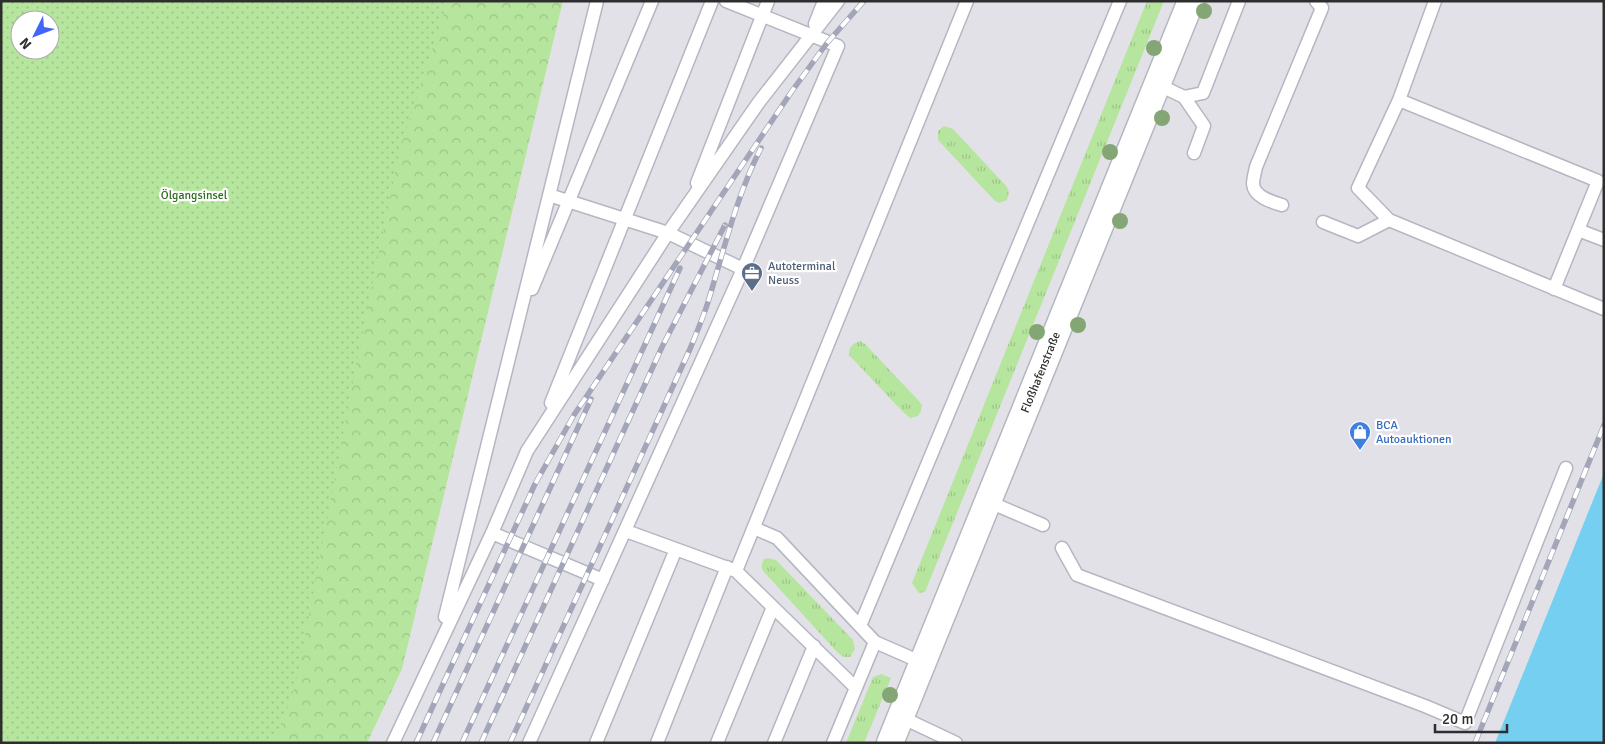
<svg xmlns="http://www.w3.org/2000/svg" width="1605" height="744" viewBox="0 0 1605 744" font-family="Signika,sans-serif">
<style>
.industrial{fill:#e3e1e8}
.grass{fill:url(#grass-tufts)}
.forest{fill:url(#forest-crowns);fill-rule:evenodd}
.park{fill:url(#park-dots);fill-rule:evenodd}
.water{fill:#75cff0}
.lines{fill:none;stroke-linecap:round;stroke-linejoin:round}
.lane-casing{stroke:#b4b7c1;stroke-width:15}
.street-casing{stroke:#b4b7c1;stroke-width:29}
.lane{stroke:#fff;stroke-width:12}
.street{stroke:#fff;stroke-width:26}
.rail-casing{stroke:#a3a6b8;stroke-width:5.5}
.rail{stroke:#fff;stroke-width:4;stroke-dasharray:11;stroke-linecap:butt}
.tree{fill:#84a574}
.labels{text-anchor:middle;stroke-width:4.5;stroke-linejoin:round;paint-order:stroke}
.park-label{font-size:12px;fill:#2c6e1b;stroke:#fff}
.service-label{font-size:12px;fill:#4e5e75;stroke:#fff;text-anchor:start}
.street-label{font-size:12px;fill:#2e2e2e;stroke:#fff}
.shop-label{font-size:12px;fill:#366cbe;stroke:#fff;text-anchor:start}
</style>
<defs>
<pattern id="grass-tufts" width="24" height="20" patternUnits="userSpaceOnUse" patternTransform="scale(1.25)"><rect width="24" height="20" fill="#b6e59e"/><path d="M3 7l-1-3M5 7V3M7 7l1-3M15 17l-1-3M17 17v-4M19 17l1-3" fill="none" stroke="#9dc588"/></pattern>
<pattern id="forest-crowns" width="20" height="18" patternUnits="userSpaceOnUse" patternTransform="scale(1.25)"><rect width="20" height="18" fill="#b6e59e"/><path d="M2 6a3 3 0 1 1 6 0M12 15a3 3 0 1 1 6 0" fill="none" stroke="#9dc588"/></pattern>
<pattern id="park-dots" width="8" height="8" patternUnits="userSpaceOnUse" patternTransform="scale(1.25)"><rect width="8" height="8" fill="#b6e59e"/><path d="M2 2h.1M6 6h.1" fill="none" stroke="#9dc588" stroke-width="1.8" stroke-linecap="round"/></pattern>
</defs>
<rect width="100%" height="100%" fill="#efe9e1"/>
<path class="industrial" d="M563 1H1604V473L1495 743H367L402 669Z"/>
<path class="grass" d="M1147 1H1164L925 592 919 593 912 583Z
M944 126 953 129 1007 187 1009 192 1007 200 999 203 994 200 938 140V131Z
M860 341 865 344 919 401 922 405 921 411 918 416 910 418 903 412 849 355C849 347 852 344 860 341Z
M768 558 776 560 853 640 855 649 850 657H844L837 652 764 572C761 568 761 565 764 559Z
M881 674 891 678 864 743H846L873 677Z"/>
<path class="forest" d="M1 1H563L402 669 367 743H1ZM20 20H50V50H20Z"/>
<path class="park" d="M1 1H448L400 149 357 360 296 684 274 743H1ZM20 20H50V50H20Z"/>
<path class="water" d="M1604 473V743H1495Z"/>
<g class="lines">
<g class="lane-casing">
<path id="lane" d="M1435 1 1399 100 1358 188 1389 220 1604 309
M815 24 824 1
M1157 84 1184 97 1204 126 1194 153
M1184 97 1203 93 1239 1
M1399 100 1598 181 1554 289
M697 183 768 1
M549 195 668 233 743 269
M1282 205C1272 202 1254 197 1253 184 1253 179 1255 172 1256 167L1322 8 1316 1
M1323 222 1358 236 1389 220
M1578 230 1604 240
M532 289 652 1
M551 403 712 1
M987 501 1043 525
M754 528 777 538 875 642 923 663
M626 531 736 571 856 688
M492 533 603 580
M1062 548 1077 575 1425 706 1465 723 1566 468
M736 571 967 1
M445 617 597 1
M860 626 1120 1
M901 717 956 743
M393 743 492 533 527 451 668 233 759 102 838 1
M529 743 743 269 838 46 726 1
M596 743 676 549
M657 743 727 567
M717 743 773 607
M774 743 814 646
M833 743 875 642"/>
</g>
<g class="street-casing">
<g id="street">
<path id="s1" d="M890 743 1191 1"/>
</g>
</g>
<use href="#lane" class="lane"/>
<use href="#street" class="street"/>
<g class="rail-casing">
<path id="rail" d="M416 743 535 484 574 415 792 91 827 43 864 1
M433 743 591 399
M462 743 680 268
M481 743 662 347 725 225
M510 743 690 349C696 334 703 318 708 302 724 250 736 197 761 148
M1475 743 1604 425"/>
</g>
<use href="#rail" class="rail"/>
</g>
<g class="tree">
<circle cx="1204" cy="11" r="8"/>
<circle cx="1154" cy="48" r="8"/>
<circle cx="1162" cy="118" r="8"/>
<circle cx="1110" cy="152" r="8"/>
<circle cx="1120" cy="221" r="8"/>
<circle cx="1078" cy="325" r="8"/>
<circle cx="1037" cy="332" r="8"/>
<circle cx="890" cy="695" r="8"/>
</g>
<defs>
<g id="office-pin" transform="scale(1.125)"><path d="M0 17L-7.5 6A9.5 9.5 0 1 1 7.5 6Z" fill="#5c6f8a" stroke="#fff"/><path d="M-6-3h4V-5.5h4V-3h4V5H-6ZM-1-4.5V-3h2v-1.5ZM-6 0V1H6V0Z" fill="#fff"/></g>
<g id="shop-pin" transform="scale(1.125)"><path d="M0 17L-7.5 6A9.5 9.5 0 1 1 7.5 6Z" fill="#3f7fe0" stroke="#fff"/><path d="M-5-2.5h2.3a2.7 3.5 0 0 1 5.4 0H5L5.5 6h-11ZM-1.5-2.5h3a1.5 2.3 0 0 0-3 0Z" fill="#fff"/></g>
</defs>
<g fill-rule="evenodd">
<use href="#office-pin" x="752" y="273"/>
<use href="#shop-pin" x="1360" y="432"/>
</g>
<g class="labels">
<g class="park-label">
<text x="194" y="199">Ölgangsinsel</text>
</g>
<g class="service-label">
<text x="768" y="270">Autoterminal<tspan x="768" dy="14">Neuss</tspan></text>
</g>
<g class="street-label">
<text dy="4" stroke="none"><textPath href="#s1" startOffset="400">Floßhafenstraße</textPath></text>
</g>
<g class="shop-label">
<text x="1376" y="429">BCA<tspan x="1376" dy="14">Autoauktionen</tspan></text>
</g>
</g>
<rect width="1605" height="744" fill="none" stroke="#2e2e2e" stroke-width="5"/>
<g transform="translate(35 35) rotate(228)"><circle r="24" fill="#ffffff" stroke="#ababab"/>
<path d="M0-4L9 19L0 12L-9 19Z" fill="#4264fb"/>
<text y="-8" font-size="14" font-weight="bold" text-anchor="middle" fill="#2e2e2e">N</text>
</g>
<path d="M1435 724v8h72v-8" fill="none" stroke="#2e2e2e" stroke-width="2.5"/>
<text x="1442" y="724" font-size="15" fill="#2e2e2e" stroke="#ffffff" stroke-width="4" paint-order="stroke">20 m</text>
</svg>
